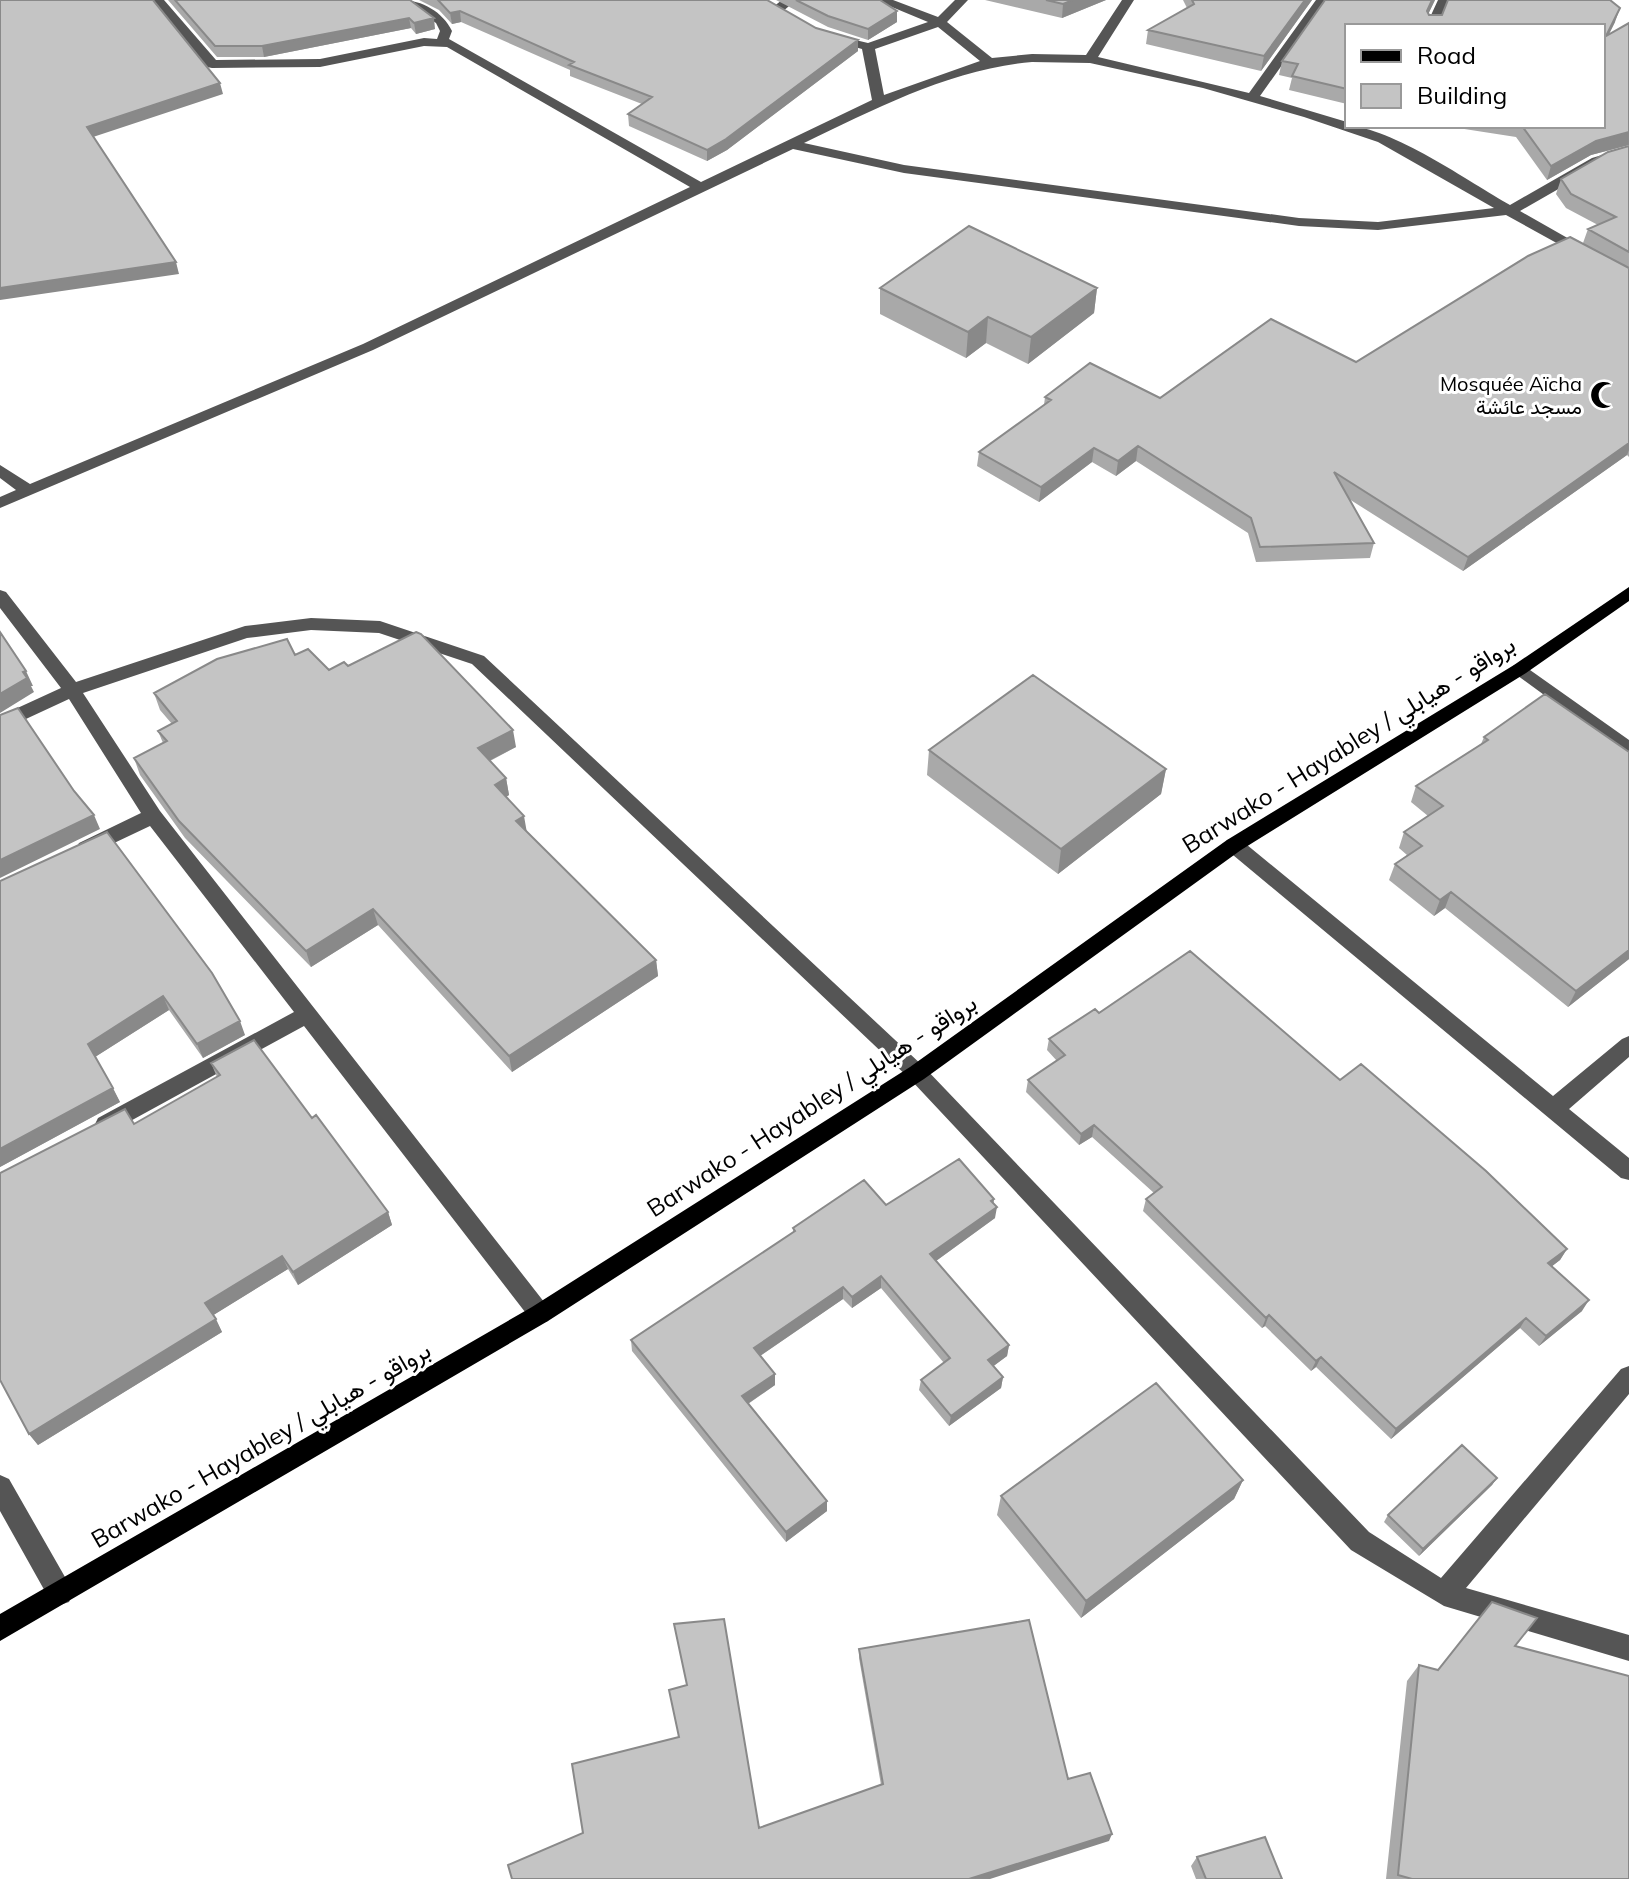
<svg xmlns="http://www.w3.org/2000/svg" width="1629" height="1879" viewBox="0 0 1629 1879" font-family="Mulish,Vazirmatn,sans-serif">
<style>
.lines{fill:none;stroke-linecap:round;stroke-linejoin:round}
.minor{fill:#555;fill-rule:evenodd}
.major{fill:#000;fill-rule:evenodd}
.wall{fill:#a9a9a9}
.shaded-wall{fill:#898989}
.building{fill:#c4c4c4;stroke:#898989;stroke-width:2}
.labels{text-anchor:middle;stroke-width:6;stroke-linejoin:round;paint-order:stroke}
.far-poi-label{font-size:20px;fill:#000;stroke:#fff;text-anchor:end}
.street-label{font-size:24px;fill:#000;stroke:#fff}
</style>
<rect width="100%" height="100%" fill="#fff"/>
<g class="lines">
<path class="minor" d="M151 0H164L216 60 320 59 424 38 437 39 440 31 436 23 401 0C422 0 443 12 452 31L449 39 701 182 872 100 862 49 830 40V34L868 43 928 22 875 0H893L938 17 955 0H968L947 22 992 58 1032 54 1086 55 1122 0H1134L1098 57 1249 93 1316 0H1328L1260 96 1347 122V126C1390 126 1471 183 1510 205L1592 158 1629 147V155L1602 164 1520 211 1629 273V283L1506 215 1378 230 1299 226 904 173 793 149 373 350 0 508V497L16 490 0 478V465L30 484 363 344 690 187 447 47 424 46 320 67 212 68 207 67ZM938 27 980 61 884 95 875 49ZM1032 62 1090 63 1203 88 1304 117 1378 142 1494 208 1378 222 1299 218 904 165 804 143C877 108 952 69 1032 62Z
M782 0H796L781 13H773V7Z
M1438 0H1450L1438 26H1426Z
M0 590 6 592 76 682 245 626 311 618 380 621 484 656 924 1067 1369 1532 1441 1578 1621 1369 1629 1366V1394L1466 1588 1629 1635V1661L1444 1606 1351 1550 910 1079 472 664 379 633 311 630 247 638 83 693 160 811 548 1307 551 1314 548 1321 540 1324 532 1321 304 1026 114 1130 106 1133 98 1130 95 1124 98 1118 294 1012 150 826 93 853H79L76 848 79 843 141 813 69 699 0 731V716L61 688 0 608Z
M1520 663 1629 740V757L1514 673 1511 669 1514 665Z
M1234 838 1241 840 1553 1096 1622 1039 1629 1036V1057L1569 1109 1629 1158V1180L1621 1178 1227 850 1224 845 1227 840Z
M0 1475 9 1479 69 1584 73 1593 69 1602 60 1605 51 1602 0 1511Z"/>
<path class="major" d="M1629 587V601L1526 673 1241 850 924 1079 548 1321 0 1641V1614L532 1307 910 1067 1227 840 1514 665Z"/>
</g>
<path class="wall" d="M168 0H410L435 29 416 34 411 28 264 57H217Z
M419 0H767L816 28 858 40V51L727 150 707 161 629 126 628 114 642 104 570 76V70L461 22 452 24 439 10Z
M776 0H880L897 22 868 40 828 27Z
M985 0H1106L1062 18Z
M1183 0H1312L1261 71 1146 44 1148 30 1187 8Z
M1325 0H1435L1428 14 1429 15 1615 22 1609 34 1629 145 1591 155 1547 180 1516 137 1445 126H1603L1347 26V104L1289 90 1292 78 1279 75 1282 61Z
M1629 146V457L1627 455 1463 571 1349 499 1374 543 1370 558 1256 562 1248 533 1136 461 1116 476 1092 462 1039 502 977 466 979 452 1044 405 1045 397 1160 398 1356 362 1583 243 1588 229 1598 225 1566 208 1556 194 1561 179Z
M880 288H1097L1094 313 1028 364 986 343 966 358 880 314Z
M295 655 329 670 348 666 516 747 490 761 506 778 509 795 506 797 526 831 656 960 658 976 512 1072 378 925 311 967 185 838 140 775 134 758 163 743 158 731 172 724 160 710 154 693Z
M1484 737 1629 752V959L1568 1007 1445 908 1434 916 1389 880 1395 864 1407 855 1399 848 1404 832 1428 816 1411 802 1416 786 1481 744Z
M929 750 1166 769 1161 794 1058 874 927 775Z
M0 881 245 1035 203 1058 169 1010 95 1057 120 1102 0 1167Z
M1099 1013 1340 1080 1567 1249 1560 1260 1552 1266 1582 1311 1539 1346 1520 1328 1391 1439 1316 1367 1311 1371 1265 1326 1262 1328 1143 1211 1146 1199 1154 1193 1092 1137 1079 1145 1026 1092 1028 1080 1057 1061 1047 1050 1049 1039Z
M211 1063 312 1118 388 1212 392 1225 298 1285 288 1269 213 1315 222 1332 38 1445 29 1434 134 1124 217 1077Z
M994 1203 995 1218 936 1261 1009 1345 1007 1356 993 1366 1003 1377 1001 1388 949 1426 919 1390 921 1380 944 1363 881 1288 852 1308 843 1299 760 1356 775 1385 748 1404 827 1501V1511L786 1542 632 1351 631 1340 793 1233V1228L886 1205Z
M1497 1478 1492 1485 1419 1556 1384 1522 1388 1515Z
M1243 1480 1234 1499 1081 1618 997 1515 1001 1496Z
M1515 1646 1629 1879H1386L1407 1681 1419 1665 1438 1670Z
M859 1649 1068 1779 1109 1841 583 1833 679 1737 759 1828 881 1785 859 1658Z
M1197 1857 1282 1879H1196L1191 1866Z"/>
<path class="shaded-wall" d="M1073 0H1106L1062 18 1063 4Z
M1305 0H1312L1261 71 1264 56Z
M1432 0H1435L1423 25 1427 11Z
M1620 8 1615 22 1603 46 1606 36Z
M460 11 461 22 452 24 450 13Z
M897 11V22L868 40V29Z
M409 18 411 28 264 57 262 46Z
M434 18 435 29 416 34 414 23Z
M858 40V51L727 150 707 161V150Z
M220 83 223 94 90 138 87 127Z
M1629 132V145L1591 155 1547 180 1551 166 1596 141Z
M176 262 179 274 0 300V288Z
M1097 288 1094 313 1028 364 1031 337Z
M988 317 986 343 966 358 968 332Z
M1629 443V450L1627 455 1463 571 1468 557Z
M1138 446 1136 461 1116 476 1118 461Z
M1094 448 1092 462 1039 502 1041 487Z
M26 671 33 686H31L34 692 0 713V694L23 672Z
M513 730 516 747 481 765 478 748Z
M1166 769 1161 794 1058 874 1061 849Z
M506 778 509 795 498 802 495 785Z
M94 815 100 829 0 878V860Z
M524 816 527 833 516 821Z
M1451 892 1445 908 1434 916 1440 900Z
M373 909 378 925 311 967 306 951Z
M1629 950V959L1568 1007 1576 991Z
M656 960 658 976 512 1072 509 1056Z
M163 996 169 1010 95 1057 88 1044Z
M240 1021 245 1035 203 1058 197 1044Z
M113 1088 120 1102 0 1167V1149Z
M1094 1125 1092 1137 1079 1145 1081 1134Z
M994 1199 993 1209 997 1207 995 1218 929 1266 930 1254Z
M388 1212 392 1225 298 1285 293 1272Z
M1567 1249 1560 1260 1542 1274 1548 1263Z
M282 1256 288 1269 212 1316 205 1303Z
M881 1276V1288L852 1308V1297Z
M843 1287V1299L754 1360V1348Z
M1589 1300 1582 1311 1539 1346 1546 1336Z
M1269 1315 1265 1326 1262 1328 1266 1318Z
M1526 1318 1520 1328 1391 1439 1396 1429Z
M216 1319 222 1332 38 1445 29 1434Z
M1009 1345 1007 1356 987 1371 988 1360Z
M1321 1357 1316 1367 1311 1371 1316 1361Z
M775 1374V1385L743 1407 742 1396Z
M1003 1377 1001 1388 949 1426 951 1416Z
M1497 1478 1492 1485 1419 1556 1423 1549Z
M1243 1480 1234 1499 1081 1618 1086 1601Z
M827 1501V1511L786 1542V1532Z
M1112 1834 1109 1841 990 1879H969Z"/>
<path class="building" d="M0 0H153L220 83 87 127 176 262 0 288Z
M175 0H410L434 18 414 23 409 18 262 46H215Z
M438 0H767L816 28 858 40 726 139 707 150 628 114 652 97 569 65 574 62 460 11 450 13Z
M796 0H880L897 11 868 29 828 16Z
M1046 0H1073L1063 4Z
M1192 0H1305L1264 56 1148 30 1194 4Z
M1325 0H1432L1427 11 1429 15H1442L1448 0H1610L1620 8 1606 36 1629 23V132L1596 141 1551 166 1522 126H1603V26H1347V89L1292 76 1298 64 1282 61Z
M1629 146V252L1588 229 1616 217 1571 194 1561 179 1608 152Z
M969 226 1097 288 1031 337 988 317 968 332 880 288Z
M1570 237 1629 268V443L1468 557 1334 472 1374 543 1260 547 1251 518 1138 446 1118 461 1094 448 1041 487 979 452 1051 400 1045 397 1090 363 1160 398 1271 319 1356 362 1528 256Z
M0 632 26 671 23 672 27 678 0 694Z
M416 632 421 634 513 730 478 748 506 778 495 785 524 816 516 821 656 960 509 1056 373 909 306 951 179 821 134 758 167 741 158 731 177 721 154 693 217 659 287 639 295 655 308 649 329 670 344 662 348 666Z
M1033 675 1166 769 1061 849 929 750Z
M1545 694 1629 752V950L1576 991 1451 892 1440 900 1395 864 1422 846 1404 832 1443 806 1416 786 1488 740 1484 737Z
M18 708 74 791 94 815 0 860V715Z
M107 832 212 973 240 1021 197 1044 163 996 88 1044 113 1088 0 1149V881Z
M1190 951 1340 1080 1361 1064 1486 1171 1567 1249 1548 1263 1589 1300 1546 1336 1526 1318 1396 1429 1321 1357 1316 1361 1269 1315 1266 1318 1146 1199 1162 1187 1094 1125 1081 1134 1028 1080 1065 1055 1049 1039 1095 1009 1099 1013Z
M254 1040 312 1118 316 1115 388 1212 293 1272 282 1256 205 1303 216 1319 29 1434 0 1380V1173L125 1109 134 1124 220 1075 211 1063Z
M959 1159 994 1199 991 1201 997 1207 930 1254 1009 1345 988 1360 1003 1377 951 1416 921 1380 950 1358 881 1276 852 1297 843 1287 754 1348 775 1374 742 1396 827 1501 786 1532 631 1340 795 1231 793 1228 864 1180 886 1205Z
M1156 1383 1243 1480 1086 1601 1001 1496Z
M1462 1445 1497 1478 1423 1549 1388 1515Z
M1492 1602 1537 1618 1515 1646 1629 1676V1879H1412L1398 1875 1419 1665 1438 1670Z
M724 1619 759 1828 883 1784 859 1649 1029 1620 1068 1779 1090 1773 1112 1834 969 1879H512L508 1865 583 1833 572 1764 679 1737 669 1690 687 1685 674 1624Z
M1265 1837 1282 1879H1206L1197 1857Z"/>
<defs>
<g id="mosque-bare" transform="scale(2.16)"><path d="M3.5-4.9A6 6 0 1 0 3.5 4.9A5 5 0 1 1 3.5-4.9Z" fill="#000" stroke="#fff" stroke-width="2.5" paint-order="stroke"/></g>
</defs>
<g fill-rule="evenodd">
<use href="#mosque-bare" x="1604" y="395"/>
</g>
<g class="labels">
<g class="far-poi-label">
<text x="1582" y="391">Mosquée Aïcha<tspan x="1582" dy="23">مسجد عائشة</tspan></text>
</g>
<g class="street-label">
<text transform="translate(1349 745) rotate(-32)" y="8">Barwako - Hayabley / برواقو - هيابلي</text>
<text transform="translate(812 1106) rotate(-33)" y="8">Barwako - Hayabley / برواقو - هيابلي</text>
<text transform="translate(261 1445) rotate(-30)" y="8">Barwako - Hayabley / برواقو - هيابلي</text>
</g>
</g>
<rect x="1345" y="24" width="260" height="104" fill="#ffffff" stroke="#999999" stroke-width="2"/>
<rect x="1361" y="50" width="40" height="12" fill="#000000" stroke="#999999" stroke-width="2"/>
<text x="1417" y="64" font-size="24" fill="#000000">Road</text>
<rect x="1361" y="84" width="40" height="24" fill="#c4c4c4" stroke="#999999" stroke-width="2"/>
<text x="1417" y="104" font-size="24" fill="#000000">Building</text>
</svg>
